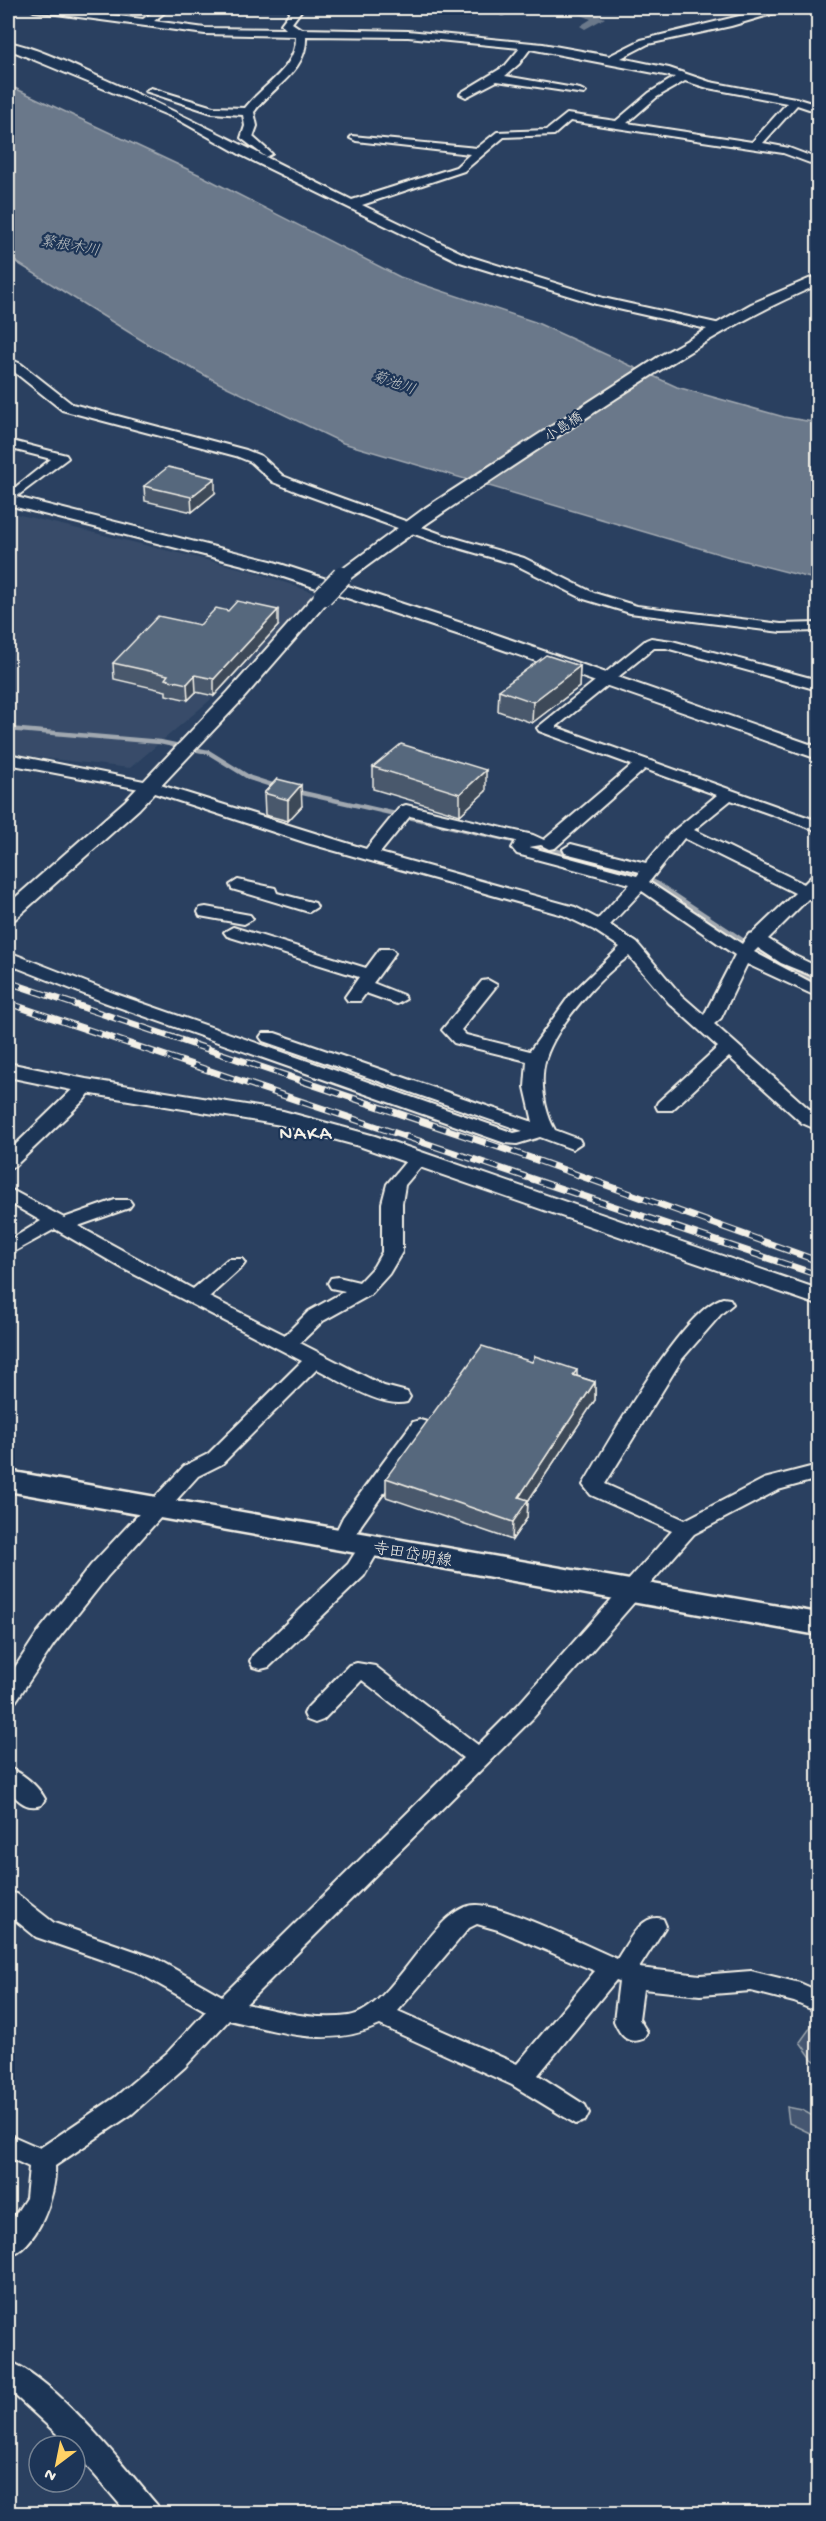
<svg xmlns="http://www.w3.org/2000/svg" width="826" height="2521" viewBox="0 0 826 2521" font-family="'Gochi Hand','Klee One',sans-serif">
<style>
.built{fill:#374c69}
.green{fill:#445771;stroke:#9ca4ac;stroke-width:1.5}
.water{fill:#6a788a;stroke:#a1a8b0;stroke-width:1.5}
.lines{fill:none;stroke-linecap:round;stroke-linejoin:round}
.stream-far1{stroke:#a1a8b0;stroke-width:4.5}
.stream{stroke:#a1a8b0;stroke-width:6}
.canal{fill:#6a788a;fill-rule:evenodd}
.minor-casing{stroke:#f4f1e8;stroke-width:4}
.tertiary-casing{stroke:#f4f1e8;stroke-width:4}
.secondary-casing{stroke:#f4f1e8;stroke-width:5}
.minor{fill:#1d3557;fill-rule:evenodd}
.tertiary{fill:#1d3557;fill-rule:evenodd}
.secondary{fill:#1d3557;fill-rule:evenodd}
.rail-casing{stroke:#f4f1e8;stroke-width:7}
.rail{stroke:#1d3557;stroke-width:4.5;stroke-dasharray:14;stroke-linecap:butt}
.tertiary-bridge-casing{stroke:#f4f1e8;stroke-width:22;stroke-linecap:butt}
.tertiary-bridge{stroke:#1d3557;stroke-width:19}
.wall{fill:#4a596c;stroke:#f4f1e8;stroke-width:1.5}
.shaded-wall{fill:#3c4858;stroke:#f4f1e8;stroke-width:1.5}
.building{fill:#56677d;stroke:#f4f1e8;stroke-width:1.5}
.labels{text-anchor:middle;stroke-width:4.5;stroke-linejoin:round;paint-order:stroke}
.far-street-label{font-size:14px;fill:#f4f1e8;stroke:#1d3557}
.far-water-label{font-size:15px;font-style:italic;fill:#bdc1c2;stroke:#1d3557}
.street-label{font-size:16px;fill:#f4f1e8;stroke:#1d3557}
.quarter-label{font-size:20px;letter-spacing:1.5px;fill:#f4f1e8;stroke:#1d3557}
</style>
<rect width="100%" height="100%" fill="#2a4060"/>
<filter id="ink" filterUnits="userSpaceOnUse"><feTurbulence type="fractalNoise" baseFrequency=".0167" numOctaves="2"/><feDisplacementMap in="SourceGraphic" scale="12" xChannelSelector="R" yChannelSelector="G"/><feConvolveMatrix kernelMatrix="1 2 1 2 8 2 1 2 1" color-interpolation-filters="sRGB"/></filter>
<g filter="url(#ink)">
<path class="built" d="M8 512 252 571 323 596 209 701 130 768 8 754Z"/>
<path class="green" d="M818 2017V2063L812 2059 800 2042Z
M787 2107 802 2110 818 2119V2137L789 2123Z"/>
<path class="water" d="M8 85 200 175 400 277 535 322 677 387 784 417 818 423V580L733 558 343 443 219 383 151 346 8 257Z"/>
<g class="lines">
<path class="stream-far1" d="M8 729 160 742 208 752 250 778 278 787
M294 791 554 850 628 870 658 884 759 951"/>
<path class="stream" d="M757 949 818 982"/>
<path class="canal" d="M507 8H528L511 13 506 10Z
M565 8H579L605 18 585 29 580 26 591 19Z"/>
<g class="minor-casing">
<path id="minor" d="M29 8H54L143 19 159 8H170L154 21 205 28 286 29 281 24 293 8H303L292 23 301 29 408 31 543 44 609 56 641 40 772 8H787L786 10 731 26 648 44 621 58 669 68 710 82 795 98 818 105V112L797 105 763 143 789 148 818 159V166L783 153 570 121 554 135 504 137 464 171 362 205 468 256 603 298 725 325 726 328 720 332 596 304 460 262 241 155 177 119 8 49V42C38 48 76 67 106 80 190 117 270 160 352 200L456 167 470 154 356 141 350 138 352 136 477 148 497 132 547 130 567 114 616 121 649 93 675 77 530 49 519 64 505 76 580 89 586 92 584 94 497 81 466 97 460 94 462 92 505 66 520 48 408 37 306 36C308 71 272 87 254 112L257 126 253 137 272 154 266 157 241 138 245 126 243 115 212 113 145 91 151 88 213 107 245 108C263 84 297 69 296 36L205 34 34 11ZM685 81 708 88 787 103 752 142 627 123 657 97Z
M491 8H520L502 14Z
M8 358 21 364 72 404 246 450 261 456 283 476 308 486 441 534 524 558 594 593 637 606 781 624 818 623V631L781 632 630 613 584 599 514 564 431 540 298 492 273 482 251 462 236 456 62 410 8 367Z
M8 440 66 455 68 458 8 503V493L51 459 8 448Z
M651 638 672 641 818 680V690L666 648H654L556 727 818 821V831L731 800 694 830 804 884 812 876 818 875V900L808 899 768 939 793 955 818 967V978L781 963 758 948 754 952 818 986V997L747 964 721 1018 714 1024 818 1117V1130L802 1123 729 1057 672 1110H658L656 1106 658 1102 718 1047 669 1003 629 956C600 977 557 1024 546 1058 539 1079 544 1111 555 1130L579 1139 581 1143 572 1149 540 1137 517 1144 505 1143 104 1002 8 964V953L14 954 116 994 514 1133 523 1131 263 1041 260 1037 263 1033H275L533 1122 525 1087 527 1061 454 1043 442 1030 482 981 488 980 497 985 461 1030 466 1035 530 1051 570 995 620 947 594 930 563 915 307 843 145 790 8 764V754L154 783 366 849 400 807 406 805 533 835 544 840 632 765 539 731 537 728 646 640ZM645 769 717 795 671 833 646 863 571 844 563 849 565 853 640 872 637 876 529 847 541 845 549 849 555 848ZM410 816 516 841 512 848 517 854 630 884 598 919 575 907 380 853ZM684 838 795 893 753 933 749 934 742 944 649 882ZM642 891 735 955 704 1015 681 995 637 943 610 925Z
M238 880 275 888 277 893 315 903 317 907 309 912 232 889 230 885Z
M206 907 250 915 253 919 244 924 200 916 198 912 200 908Z
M233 927 366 968 380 949H392L395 953 373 983 403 995 406 999 397 1004 366 993 360 1001H348L345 997 359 977 227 936 224 932Z
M86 1081 95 1086 84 1100 15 1166 8 1168V1152L80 1082Z
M418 1153 427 1159 405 1185 402 1203V1252L389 1274 370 1295 323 1321 300 1343 384 1386 407 1392 410 1397 407 1402C382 1409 339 1380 317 1369L222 1464 198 1476 107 1577 54 1644 16 1701 8 1703V1678L38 1632 91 1565 184 1466 208 1454 302 1361 122 1268 55 1229 8 1255V1241L41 1221 8 1202V1188L64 1218 115 1200H129L132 1204 129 1208 78 1226 193 1289 228 1259H242L245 1263 242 1267 209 1297 285 1335 309 1311 345 1291 331 1288 328 1283 331 1278 338 1277 359 1282 374 1266 382 1252V1203L387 1184 411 1155Z
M723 1298 730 1299 733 1304 722 1313 682 1359 605 1484 685 1520 764 1479 818 1465V1479L778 1490 694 1534 533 1718 246 2004C280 2011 314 2021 349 2016 395 2009 434 1903 477 1905 507 1906 586 1946 617 1959 628 1943 641 1912 663 1919L666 1926 639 1968 700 1975 751 1971 800 1983 818 1991V2012L794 2002 751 1991 700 1995 643 1989 639 2019 647 2032 643 2039C627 2045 620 2035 614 2021L619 1981 616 1980 538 2075 585 2105 589 2113 585 2121 576 2124 512 2085 380 2025C327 2049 282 2032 229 2020L185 2067 132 2114 55 2166C57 2195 37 2248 8 2256V2226L26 2198 29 2167 8 2157V2134L40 2148 114 2098 167 2053 206 2011 137 1972 36 1937 8 1914V1892L17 1894 54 1923 155 1958 222 1996 463 1758 362 1680 323 1720 315 1723 307 1720 304 1714 307 1708 349 1665 357 1663 375 1666 478 1745 517 1706 672 1531 591 1495 583 1485C607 1445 682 1309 723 1298ZM477 1924 498 1930 595 1971 517 2064 398 2011 469 1928Z
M420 1420 427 1422 430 1427 427 1432 361 1525 351 1545 343 1548 335 1545 332 1540 343 1517 413 1422Z
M371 1537 379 1540 382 1545 364 1576 269 1667 261 1669 253 1667 250 1661 253 1655 348 1564 363 1540Z
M8 1768C22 1772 38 1786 45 1799L41 1805C26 1810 18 1800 8 1790Z
M8 2361C55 2378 123 2465 157 2505L161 2514H128L75 2452V2446H70L8 2389Z"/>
</g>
<g class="tertiary-casing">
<path id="tertiary" d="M818 275V285C736 319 663 368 589 416 508 469 426 522 348 580L342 581 333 576 425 508 663 354 751 304Z
M8 495 271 561 492 633 818 747V759L478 641 259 569 8 505Z
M323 591 329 592 332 596 329 600 242 700 139 809 15 919 8 921V904L125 801 228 692 317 592Z
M8 1063 86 1079 283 1111 375 1136 818 1289V1305L359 1146 281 1125 86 1093 8 1077Z"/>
</g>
<g class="secondary-casing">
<path id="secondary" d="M8 1471 818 1613V1635L8 1491Z"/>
</g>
<use href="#minor" class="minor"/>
<use href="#tertiary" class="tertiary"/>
<use href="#secondary" class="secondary"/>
<g class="rail-casing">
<path id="rail" d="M8 982 528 1157 818 1261
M8 1003 818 1275"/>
</g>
<use href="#rail" class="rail"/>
<g class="tertiary-bridge-casing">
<path id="tertiary-bridge" d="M323 596 342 576"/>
</g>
<use href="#tertiary-bridge" class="tertiary-bridge"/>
</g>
<path class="wall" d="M144 486 215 493 192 512 145 501Z
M200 625 278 626 214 696 196 692 188 700 166 695V691L114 679 113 663Z
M580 666 579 687 532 723 498 711 499 690Z
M373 767 486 791 460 815 373 789Z
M277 779 302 806 288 821 265 815 264 793Z
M532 1362 577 1370V1376L595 1382V1400L528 1501 527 1518 512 1540 386 1497V1478Z"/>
<path class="shaded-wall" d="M215 478V493L192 512 191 497Z
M278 610V626L214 696V679Z
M580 666 579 687 532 723 533 702Z
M195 675 196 692 188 700 187 684Z
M486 770V791L460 815V794Z
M301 785 302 806 288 821V800Z
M595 1382V1400L528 1501 527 1518 512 1540 513 1522 519 1497Z"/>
<path class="building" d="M168 467 215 478 191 497 144 486Z
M237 601 278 610 214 679 195 675 187 684 165 679 168 675 113 663 158 616 200 625 216 608 228 611Z
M546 655 580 666 533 702 499 690Z
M401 744 486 770 460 794 373 767Z
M277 779 301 785 288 800 264 793Z
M482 1346 532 1362 535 1356 577 1370 573 1375 595 1382 519 1497 528 1500 513 1522 386 1478Z"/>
</g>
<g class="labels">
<g class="far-street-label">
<text transform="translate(563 426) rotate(-33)" y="5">小島橋</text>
</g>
<g class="far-water-label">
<text transform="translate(70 245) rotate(10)" y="5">繁根木川</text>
<text transform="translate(394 382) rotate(20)" y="5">菊池川</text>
</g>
<g class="street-label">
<text transform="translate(413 1553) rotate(10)" y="6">寺田岱明線</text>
</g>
<g class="quarter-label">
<text x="306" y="1139">NAKA</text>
</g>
</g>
<rect width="826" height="2521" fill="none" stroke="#1d3557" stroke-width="30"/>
<rect x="15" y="15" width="796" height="2491" fill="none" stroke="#f4f1e8" stroke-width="2" filter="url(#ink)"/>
<g transform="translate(57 2464) rotate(212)"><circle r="28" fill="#1d3557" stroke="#738091" stroke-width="1.5"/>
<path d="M0-4.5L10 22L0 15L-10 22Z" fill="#ffd166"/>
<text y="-9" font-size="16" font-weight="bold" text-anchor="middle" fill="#f4f1e8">N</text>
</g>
</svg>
